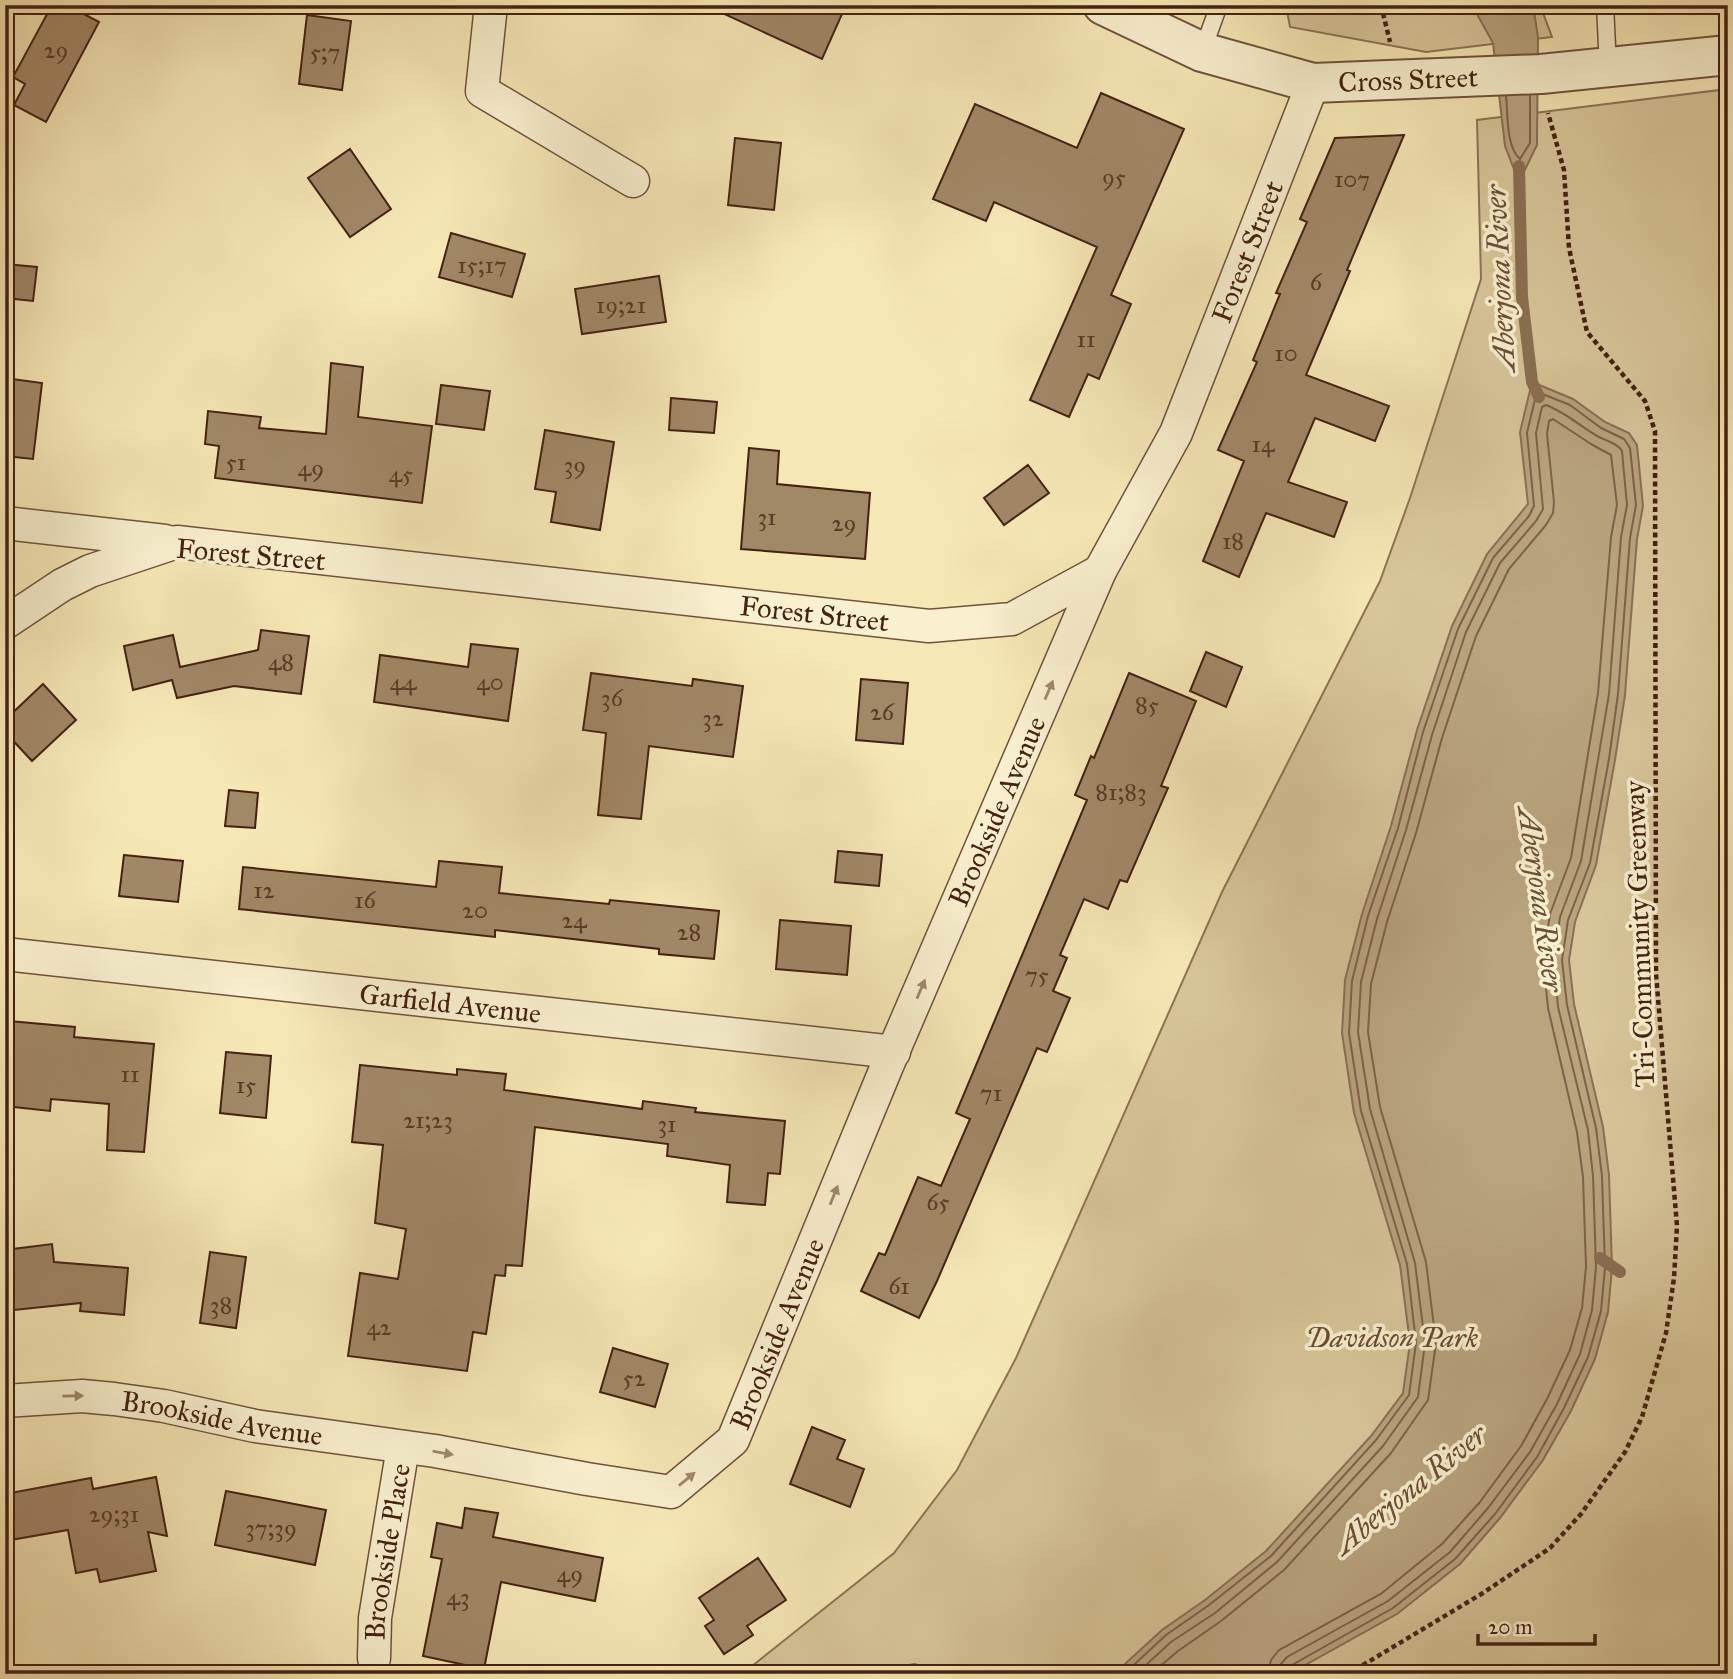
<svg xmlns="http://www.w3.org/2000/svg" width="1733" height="1679" viewBox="0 0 1733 1679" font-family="'IM FELL Great Primer',serif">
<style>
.green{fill:#d8c699;stroke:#8e7456;stroke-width:2}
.water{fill:#b9a47e;stroke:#8a7053;stroke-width:2}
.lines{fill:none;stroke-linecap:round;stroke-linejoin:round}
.shore{stroke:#7e6248;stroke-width:2}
.stream{stroke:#8a7053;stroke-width:12}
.building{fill:#a18867;stroke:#442112;stroke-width:2}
.service-casing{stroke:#70533b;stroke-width:19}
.minor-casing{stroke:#70533b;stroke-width:35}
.tertiary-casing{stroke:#70533b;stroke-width:42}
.path{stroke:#442112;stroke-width:4.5;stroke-dasharray:5 3.5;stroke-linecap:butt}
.service{stroke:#f9f0cf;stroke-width:16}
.minor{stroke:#f9f0cf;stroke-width:32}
.tertiary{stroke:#f9f0cf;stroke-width:38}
.oneway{fill:#9e8870}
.labels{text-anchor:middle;stroke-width:7;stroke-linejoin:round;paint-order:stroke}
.number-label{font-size:24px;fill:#5b3b27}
.street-label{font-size:28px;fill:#442112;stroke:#f9f0cf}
.park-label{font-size:28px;font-style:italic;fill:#694a34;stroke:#f9f0cf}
.water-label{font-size:30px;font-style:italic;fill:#6d4f38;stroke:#f9f0cf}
</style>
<rect width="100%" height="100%" fill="#f6e8b5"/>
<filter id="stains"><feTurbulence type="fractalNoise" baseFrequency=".00286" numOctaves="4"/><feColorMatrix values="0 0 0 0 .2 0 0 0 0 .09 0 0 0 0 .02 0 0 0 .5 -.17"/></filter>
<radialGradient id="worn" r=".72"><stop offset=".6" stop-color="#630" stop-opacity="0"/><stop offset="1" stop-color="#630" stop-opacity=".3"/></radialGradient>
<path class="green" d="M1286 5H1540L1552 37 1426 52 1290 27Z
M1728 89V1674H742L894 1553 957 1470 1016 1358 1222 892 1380 581 1410 498 1481 279 1477 120Z"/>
<path class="water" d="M1472 5H1533L1538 37 1537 145 1519 182 1505 146 1493 43Z
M1532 382 1573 399 1605 422 1629 433 1637 445 1643 506 1637 539 1625 695 1615 760 1596 865 1575 922 1569 960 1574 1004 1603 1127 1609 1175 1612 1268 1608 1312 1595 1359 1571 1411 1543 1460 1500 1518 1460 1564 1397 1614 1289 1674H1114L1162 1630 1205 1600 1266 1551 1371 1436 1403 1393 1410 1343 1400 1265 1354 1113 1342 1033 1345 980 1362 914 1391 826 1417 730 1452 626 1487 554 1528 504 1520 432Z
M914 1664 958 1674H867Z"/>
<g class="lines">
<path class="shore" d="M1506 96C1508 115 1506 147 1520 159L1530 143V95
M1124 1674 1166 1635 1209 1605 1271 1556 1376 1440 1409 1395 1416 1343 1407 1264 1361 1111 1349 1033 1352 981 1368 916 1398 828 1423 732 1458 629 1493 558 1529 516 1534 506 1527 433 1536 395 1540 393 1570 405 1601 428 1624 439 1630 448 1636 505 1630 538 1618 694 1609 759 1590 863 1568 920 1562 960 1567 1005 1596 1128 1602 1176 1605 1268 1601 1311 1588 1357 1564 1408 1537 1457 1495 1514 1455 1559 1393 1608 1292 1665 1287 1674
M1136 1674 1171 1642 1215 1613 1277 1562 1383 1446 1418 1397 1425 1343 1415 1263 1370 1109 1358 1032 1361 982 1377 919 1406 830 1432 735 1466 632 1500 563 1536 521 1543 509 1536 433 1542 407 1546 405C1569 414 1579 426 1599 437 1607 441 1617 443 1622 451L1627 505 1621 537 1609 694 1581 861 1560 917 1554 959 1558 1007 1588 1130 1593 1176 1596 1267 1592 1310 1580 1354 1557 1404 1530 1452 1488 1508 1450 1552 1388 1601 1287 1657 1280 1665 1279 1674
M1151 1674 1178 1651 1221 1621 1284 1570 1391 1453 1428 1400 1436 1343 1426 1262 1380 1107 1368 1032 1371 984 1387 922 1416 833 1442 738 1476 636 1509 569 1546 525 1553 513 1554 502 1547 434 1549 421 1553 419 1591 444 1611 455 1617 505 1611 537 1598 693 1571 858 1550 914 1543 959 1548 1008 1577 1132 1583 1177 1586 1267 1582 1308 1570 1350 1547 1399 1521 1446 1480 1502 1442 1544 1382 1593 1279 1650 1271 1660 1268 1674"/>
<path class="stream" d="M1519 166 1522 297 1532 382 1539 397
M1600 1258 1620 1272"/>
</g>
<path class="building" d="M52 5H67L99 22 46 122 14 105 25 84 13 77Z
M705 5H846L822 59Z
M307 15 351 21 342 90 299 84Z
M1101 93 1184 129 1111 295 1131 304 1099 379 1088 374 1069 417 1030 400 1097 247 994 202 986 221 933 199 975 104 1077 148Z
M1404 135 1347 270 1350 271 1306 375 1389 406 1375 441 1315 418 1288 482 1347 502 1334 537 1266 513 1239 577 1203 561 1244 461 1218 450 1257 362 1253 360 1280 294 1276 293 1307 222 1300 219 1335 138Z
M735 138 781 143 774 210 728 205Z
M350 149 391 209 350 237 308 178Z
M451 233 525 254 512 297 439 277Z
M5 264 37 267 33 301 5 298Z
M659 276 666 322 582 334 575 289Z
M331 363 363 367 358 417 432 426 422 503 215 478 219 446 205 444 208 411 261 417 259 428 326 434Z
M5 378 42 383 33 459 5 456Z
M441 385 490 391 484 430 436 424Z
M671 398 717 402 714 433 669 430Z
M545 430 614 442 600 530 551 522 556 492 535 489Z
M749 448 779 451 777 484 870 493 865 559 741 549Z
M1028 465 1049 493 1004 525 984 498Z
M261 630 309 636 301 694 234 686 177 698 172 680 133 690 124 646 173 635 180 667 258 650Z
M471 644 518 649 508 721 374 702 380 655 468 667Z
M1206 652 1242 667 1226 707 1190 691Z
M591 673 692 686 693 679 743 686 733 757 649 746 641 819 598 815 606 733 583 730Z
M1129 673 1196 701 1161 786 1168 788 1127 882 1120 880 1108 909 1084 899 1060 955 1067 958 1053 991 1070 998 1047 1052 1037 1048 937 1281 919 1318 861 1291 879 1253 885 1255 918 1177 941 1186 970 1119 956 1113 1087 800 1075 795 1091 756 1094 758Z
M861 679 908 683 903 744 856 740Z
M43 684 76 720 32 761 5 732V720Z
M229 790 258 793 255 828 225 826Z
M838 851 882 855 879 886 835 882Z
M124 855 183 861 178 902 119 896Z
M439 861 502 867 499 893 609 904 610 900 719 911 714 959 659 954V949L495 930V937L239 909 243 867 436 887Z
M780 920 851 926 847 975 776 969Z
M9 1021 75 1027 74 1037 154 1044 144 1152 107 1150 109 1104 51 1099 50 1111 5 1106V1056Z
M226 1052 271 1056 266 1118 220 1113Z
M360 1065 457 1075V1069L506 1074 504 1090 642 1109 643 1101 696 1108 695 1112 785 1121 780 1174 768 1173 765 1205 727 1202 730 1165 667 1156 668 1144 535 1127 522 1266 506 1265 505 1276 495 1275 486 1334 473 1332 467 1371 348 1356 360 1273 398 1279 406 1229 375 1223 383 1145 352 1142Z
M52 1244 54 1262 128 1268 124 1315 80 1311 81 1303 5 1311V1250Z
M210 1252 246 1257 236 1328 200 1323Z
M613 1348 668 1364 655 1407 600 1392Z
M812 1427 845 1440 837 1459 864 1469 850 1507 790 1484Z
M156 1477 167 1536 148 1532 156 1571 100 1582 97 1569 76 1573 68 1530 5 1541V1494L91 1478 93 1489Z
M226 1491 326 1510 315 1565 215 1545Z
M465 1508 498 1513 493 1537 603 1558 595 1601 501 1582 484 1669 423 1656 442 1559 431 1557 437 1523 462 1528Z
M758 1558 786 1600 747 1626 753 1635 724 1654 705 1626 714 1620 699 1598Z"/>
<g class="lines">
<g class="service-casing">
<path id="service" d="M1605 5 1608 67
M1202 52 1219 5"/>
</g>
<g class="minor-casing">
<g id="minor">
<path d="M491 5 482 91 633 181"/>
<path d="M5 523 165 541"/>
<path id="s1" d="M5 623 62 585 90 571 177 542 929 626 1012 619 1100 571"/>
<path id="s2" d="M5 954 894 1052"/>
<path id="s3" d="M5 1401 82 1396 114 1399 164 1406 255 1426 435 1451 587 1479 671 1492 733 1440 887 1066 1100 571 1176 433 1313 83"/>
<path id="s4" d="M374 1658 375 1618 403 1447"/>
</g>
</g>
<g class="tertiary-casing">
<g id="tertiary">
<path id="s5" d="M1103 5 1202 52 1313 83 1541 74 1728 55"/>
</g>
</g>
<path class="path" d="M1381 5 1390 42
M1348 1674 1483 1593 1550 1548 1581 1514 1625 1452 1642 1417 1666 1333 1674 1278 1677 1226 1656 974 1655 431 1645 401 1587 332 1569 248 1564 170 1548 113"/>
<use href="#service" class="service"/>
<use href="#minor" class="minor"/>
<use href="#tertiary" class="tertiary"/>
</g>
<defs><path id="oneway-solid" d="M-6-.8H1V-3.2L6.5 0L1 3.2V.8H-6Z" transform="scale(1.75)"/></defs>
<g class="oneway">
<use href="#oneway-solid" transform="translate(1049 690) rotate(-67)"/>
<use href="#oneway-solid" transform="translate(921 989) rotate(-67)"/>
<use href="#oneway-solid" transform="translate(834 1195) rotate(-68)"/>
<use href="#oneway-solid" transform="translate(73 1396) rotate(-1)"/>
<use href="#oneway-solid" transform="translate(443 1453) rotate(10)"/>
<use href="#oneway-solid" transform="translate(687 1479) rotate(-39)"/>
</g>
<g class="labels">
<g class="number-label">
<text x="56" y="58">29</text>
<text x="325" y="60">5;7</text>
<text x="1114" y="185">95</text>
<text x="1352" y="187">107</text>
<text x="482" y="273">15;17</text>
<text x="1316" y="290">6</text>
<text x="621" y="313">19;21</text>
<text x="1086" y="347">11</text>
<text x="1286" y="361">10</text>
<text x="1263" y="452">14</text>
<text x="236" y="470">51</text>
<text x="575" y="473">39</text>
<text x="311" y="476">49</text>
<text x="401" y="482">45</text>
<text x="767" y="525">31</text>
<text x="844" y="531">29</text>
<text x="1233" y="549">18</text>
<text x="281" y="670">48</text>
<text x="403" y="690">44</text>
<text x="490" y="690">40</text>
<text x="612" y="706">36</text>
<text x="1147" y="713">85</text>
<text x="882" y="720">26</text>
<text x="713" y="726">32</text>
<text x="1121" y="800">81;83</text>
<text x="264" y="898">12</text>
<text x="365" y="908">16</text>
<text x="475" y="918">20</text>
<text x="574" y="928">24</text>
<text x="689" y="940">28</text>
<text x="1037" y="983">75</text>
<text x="130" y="1082">11</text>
<text x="246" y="1093">15</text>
<text x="991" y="1101">71</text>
<text x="428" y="1128">21;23</text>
<text x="667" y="1132">31</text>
<text x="938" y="1210">65</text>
<text x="899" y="1294">61</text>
<text x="221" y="1313">38</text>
<text x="379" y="1335">42</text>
<text x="634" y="1386">52</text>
<text x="114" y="1522">29;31</text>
<text x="271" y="1536">37;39</text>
<text x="570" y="1582">49</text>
<text x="458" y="1605">43</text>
</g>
<g class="street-label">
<text dy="10" stroke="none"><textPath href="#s5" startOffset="320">Cross Street</textPath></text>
<text dy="10" stroke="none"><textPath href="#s3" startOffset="2051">Forest Street</textPath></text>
<text transform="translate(251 554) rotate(5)" y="10">Forest Street</text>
<text dy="10" stroke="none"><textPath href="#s1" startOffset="833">Forest Street</textPath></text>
<text dy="10" stroke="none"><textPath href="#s3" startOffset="1437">Brookside Avenue</textPath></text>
<text transform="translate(1639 934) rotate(-92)" y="10">Tri-Community Greenway</text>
<text dy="10" stroke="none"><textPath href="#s2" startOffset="448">Garfield Avenue</textPath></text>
<text dy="10" stroke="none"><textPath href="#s3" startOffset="870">Brookside Avenue</textPath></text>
<text dy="10" stroke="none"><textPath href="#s3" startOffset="219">Brookside Avenue</textPath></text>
<text dy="10" stroke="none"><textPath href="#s4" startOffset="107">Brookside Place</textPath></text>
</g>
<g class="park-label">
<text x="1392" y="1347">Davidson Park</text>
</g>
<g class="water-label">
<text transform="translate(1500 278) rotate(-93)" y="10">Aberjona River</text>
<text transform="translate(1541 899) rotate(82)" y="10">Aberjona River</text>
<text transform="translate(1410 1489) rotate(-39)" y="10">Aberjona River</text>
</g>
</g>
<rect width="1733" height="1679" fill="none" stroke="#f6e8b5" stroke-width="28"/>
<rect x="7" y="7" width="1719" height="1665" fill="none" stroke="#442112" stroke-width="3.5"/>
<rect x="14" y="14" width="1705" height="1651" fill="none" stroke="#442112" stroke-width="2"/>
<path d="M1478 1634v10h117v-10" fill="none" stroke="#442112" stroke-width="3.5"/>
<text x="1488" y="1634" font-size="21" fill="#442112" stroke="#f9f0cf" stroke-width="5" paint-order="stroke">20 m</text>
<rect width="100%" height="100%" filter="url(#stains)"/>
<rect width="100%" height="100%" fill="url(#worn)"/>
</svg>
